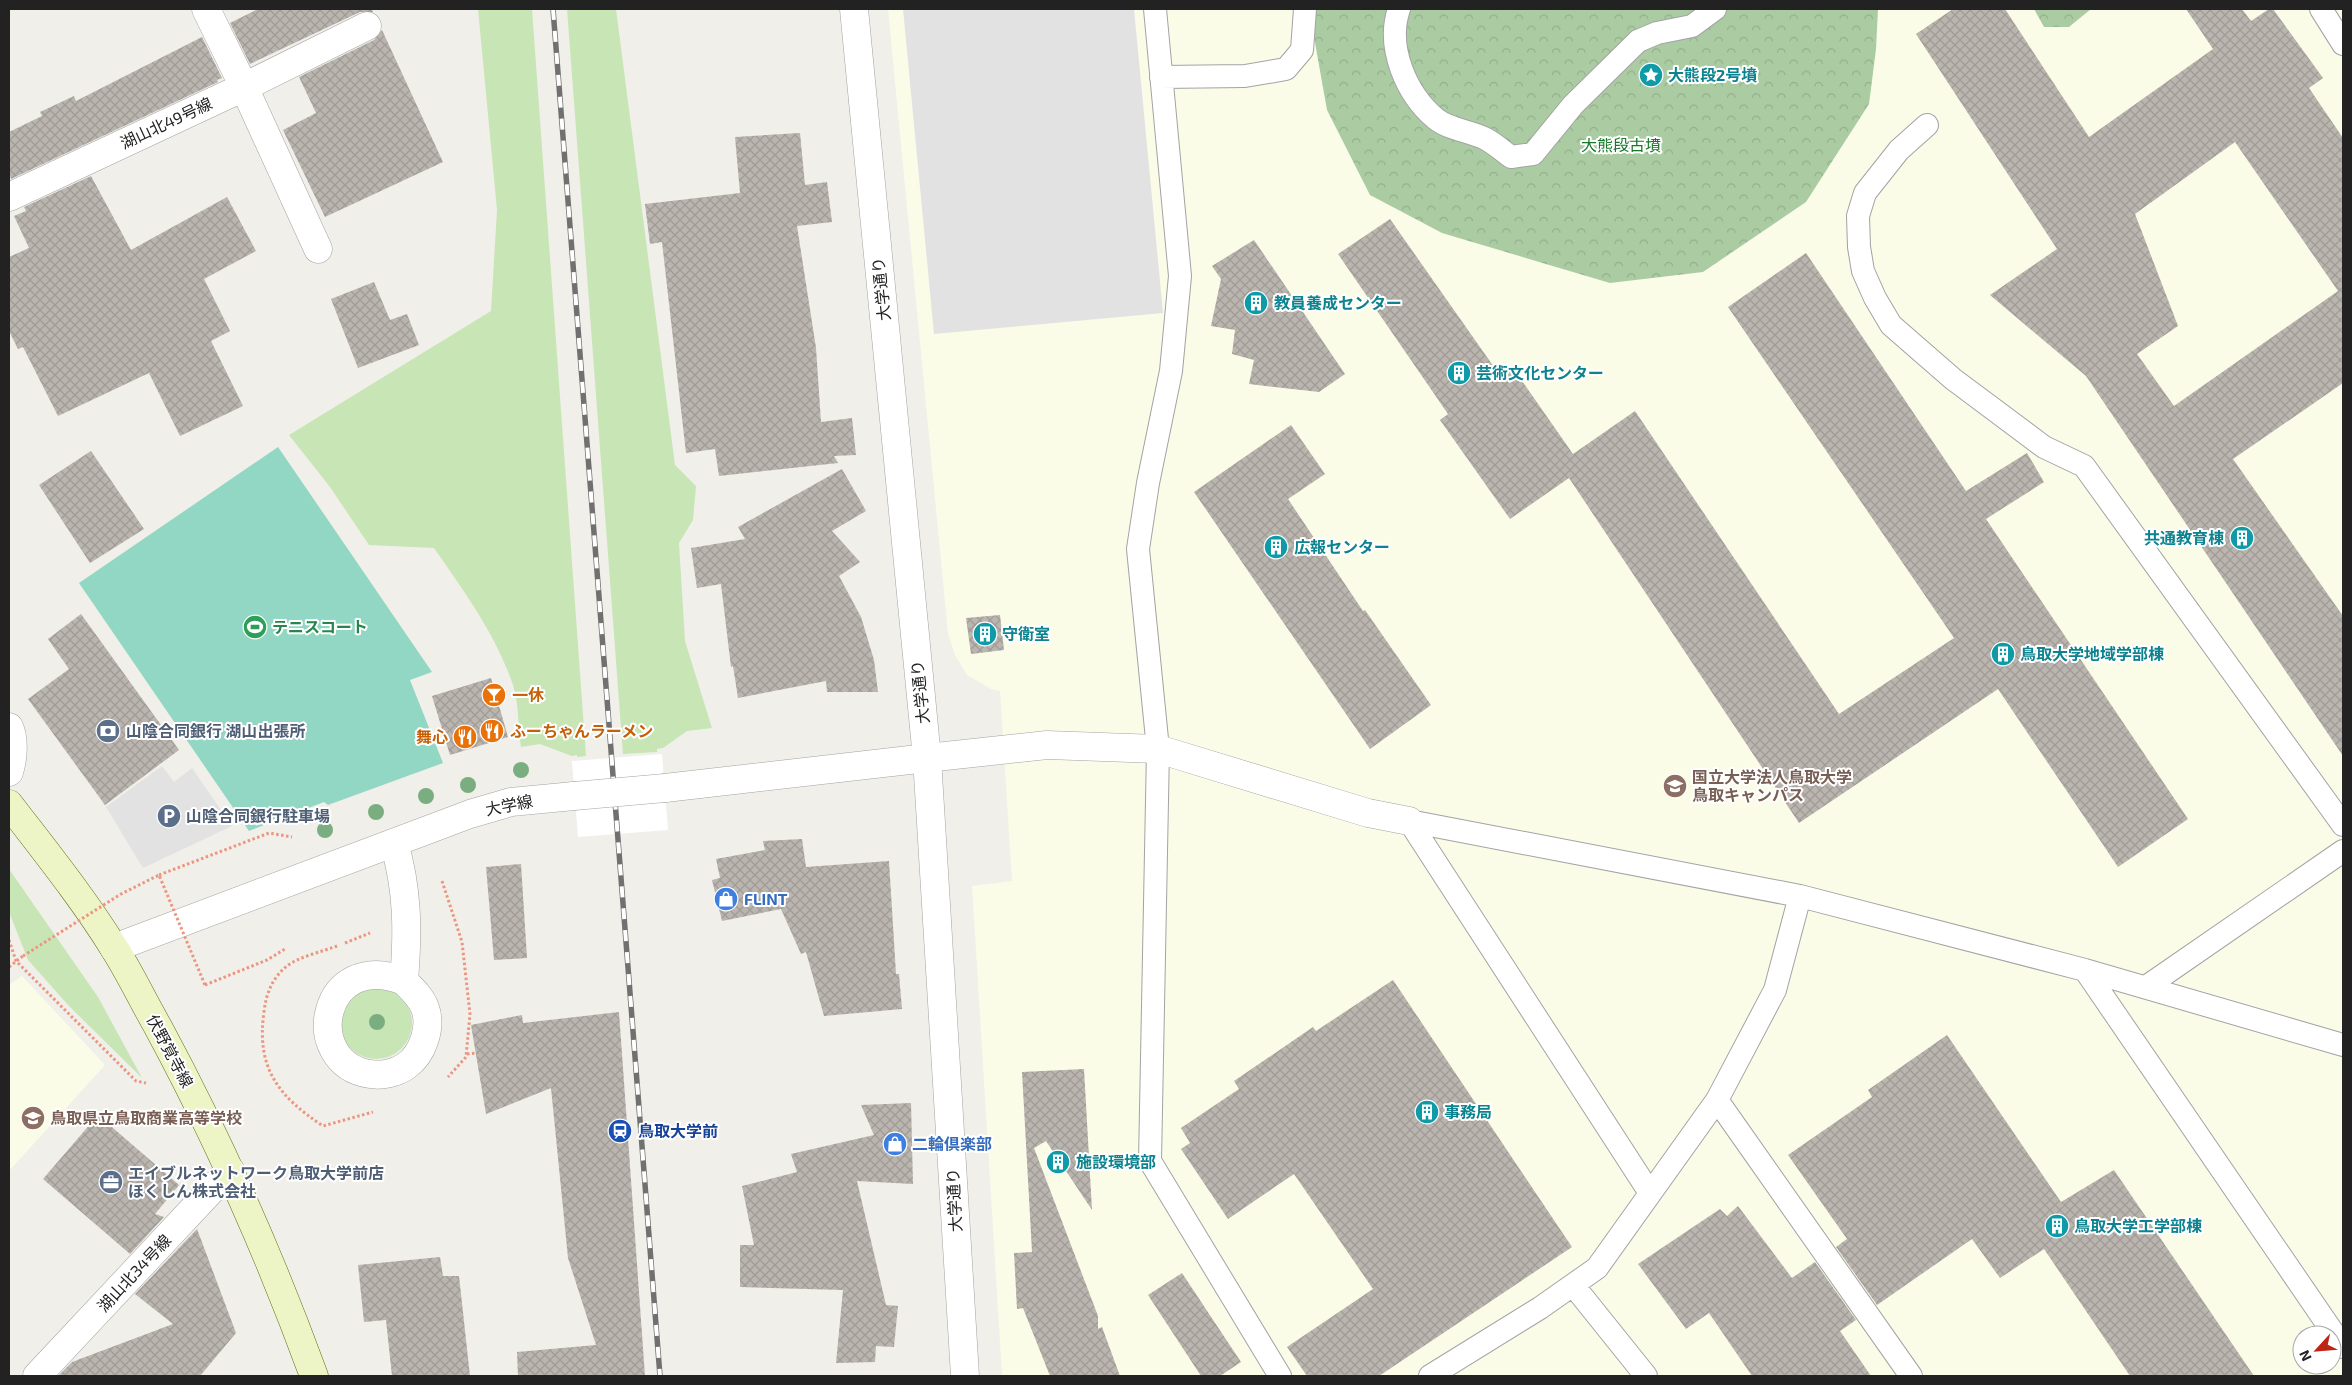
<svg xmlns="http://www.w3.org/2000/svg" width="2352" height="1385" viewBox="0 0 2352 1385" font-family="'Exo 2','Noto Sans JP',sans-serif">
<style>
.education{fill:#fafce7;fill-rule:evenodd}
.grass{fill:#c8e5b6}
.forest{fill:url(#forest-crowns)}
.pitch{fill:#91d7c3}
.parking{fill:#e2e2e2}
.pier{fill:#fff}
.building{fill:url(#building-cross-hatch);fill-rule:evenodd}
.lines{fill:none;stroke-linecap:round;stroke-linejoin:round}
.service-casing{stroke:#a3a3a3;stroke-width:24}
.pedestrian-casing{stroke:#a3a3a3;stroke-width:29}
.minor-casing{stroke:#a3a3a3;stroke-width:29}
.tertiary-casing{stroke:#a3a3a3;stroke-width:29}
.secondary-casing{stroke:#5d7111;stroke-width:29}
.path{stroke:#ec957f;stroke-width:3;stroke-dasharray:2.5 2.5;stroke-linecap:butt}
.service{stroke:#fff;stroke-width:22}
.pedestrian{stroke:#fff;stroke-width:28}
.minor{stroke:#fff;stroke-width:28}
.tertiary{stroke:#fff;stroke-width:28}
.secondary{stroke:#edf4c5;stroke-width:28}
.rail-casing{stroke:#707070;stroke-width:5.5}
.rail{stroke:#fff;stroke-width:4;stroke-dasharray:11;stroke-linecap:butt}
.tertiary-bridge-casing{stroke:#a3a3a3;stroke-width:29;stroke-linecap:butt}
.path-bridge{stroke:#ec957f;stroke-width:3;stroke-dasharray:2.5 2.5;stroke-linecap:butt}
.tertiary-bridge{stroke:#fff;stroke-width:28}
.tree{fill:#7aae80}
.labels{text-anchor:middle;stroke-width:4;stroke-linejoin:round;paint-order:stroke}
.culture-label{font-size:16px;font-weight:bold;fill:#0d838f;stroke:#fff;text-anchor:start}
.street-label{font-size:16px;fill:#222;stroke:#fff}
.park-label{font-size:16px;fill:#187829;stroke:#fff}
.leisure-label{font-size:16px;font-weight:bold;fill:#27864d;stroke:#fff;text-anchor:start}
.food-label{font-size:16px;font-weight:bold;fill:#c56008;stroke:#fff;text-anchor:start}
.service-label{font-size:16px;font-weight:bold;fill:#4e5e75;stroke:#fff;text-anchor:start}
.education-label{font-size:16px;font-weight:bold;fill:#785e54;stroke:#fff;text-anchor:start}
.shop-label{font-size:16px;font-weight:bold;fill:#366cbe;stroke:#fff;text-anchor:start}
.transit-label{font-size:16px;font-weight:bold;fill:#164399;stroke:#fff;text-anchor:start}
</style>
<defs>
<pattern id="forest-crowns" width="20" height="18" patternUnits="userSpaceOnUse" patternTransform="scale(1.25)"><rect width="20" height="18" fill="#abcca3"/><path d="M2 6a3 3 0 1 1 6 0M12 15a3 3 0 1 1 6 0" fill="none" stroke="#93af8c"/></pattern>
<pattern id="building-cross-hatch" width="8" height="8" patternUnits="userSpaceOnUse" patternTransform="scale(1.25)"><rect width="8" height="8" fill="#bab5af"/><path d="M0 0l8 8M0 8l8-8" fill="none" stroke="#a09b96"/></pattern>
</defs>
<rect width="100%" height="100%" fill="#f1efea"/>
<path class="education" d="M888 9H2343V1376H1002L972 886 1012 881 1000 691 991 689 967 675 955 655 948 634ZM2302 1335H2332V1365H2302Z
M22 976 105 1065 9 1171V985Z"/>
<path class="grass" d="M478 9H532L586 756 577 757V755L572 756 540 744 521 747C518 727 519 704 513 685 496 635 464 591 434 548L369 545 330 487 289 435 491 311 497 210Z
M567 9H616L675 465 696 486 693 520 679 543 685 641 712 728 687 731 663 748 657 749V752L623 754Z
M9 869 98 997 142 1078 69 1006 28 960 9 912Z
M340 1023a36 36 0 1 1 72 0a36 36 0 1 1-72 0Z"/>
<path class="forest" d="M1309 9H1878L1876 49 1869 104 1806 202 1703 272 1610 283 1442 233 1370 195 1327 110Z
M2034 9H2091L2069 27H2044Z"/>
<path class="pitch" d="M278 447 432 672 410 680 443 763 328 805 324 802 249 831 79 583Z"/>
<path class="parking" d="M903 9H1134L1163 313 934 334Z
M162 766 174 782 192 768 232 826 143 868 106 807Z"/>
<path class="pier" d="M662 754 668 830 578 837 572 761Z"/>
<path class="building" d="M258 9H372L373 12H360L250 64 230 23Z
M1953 9H2005L2089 137 2213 49 2186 9H2242L2251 21 2269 9H2273L2323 78 2309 88 2343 138V383L2233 459 2343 616V756L2086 376 1990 295 2057 249 1916 34ZM2235 142 2338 291 2174 406 2137 354 2178 326 2135 214Z
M382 30 443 162 325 217 283 130 316 113 299 77 374 40Z
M202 37 222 78 217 80 218 82 11 179 9 173V132L42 116 40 112 74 96 76 101Z
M800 133 805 185 827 182 832 222 797 226 816 348 821 422 852 418 856 455 834 456 838 463 719 476 715 449 686 453 662 242 650 244 645 204 740 193 735 137Z
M91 176 131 250 227 197 256 251 204 279 230 331 211 341 243 406 180 436 149 373 58 416 23 347 18 349 9 331V257L29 248 14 216 26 211 24 207Z
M1390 219 1501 377 1513 368 1573 454 1635 411 1839 714 1954 638 1728 307 1806 253 1966 491 2027 453 2044 482 1986 519 2188 819 2118 867 1998 689 1799 823 1569 478 1510 519 1440 420 1448 414 1338 254Z
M1254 240 1345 374 1319 392 1249 384 1254 360 1232 354 1235 330 1211 326 1221 279 1212 266Z
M374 282 390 320 407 314 419 345 358 368 331 299Z
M1291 425 1325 474 1288 499 1363 611 1365 610 1431 705 1370 749 1194 492Z
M91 451 144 529 90 563 39 485Z
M842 469 866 511 832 531 860 562 839 576 861 617 874 660 878 692H827L826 681 738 698 733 666 731 667 721 584 697 588 691 548 745 539 738 527Z
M81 614 179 750 105 805 28 699 69 669 48 639Z
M1000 615 1004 650 971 654 966 618Z
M491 678 508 737 450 755 432 696Z
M802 839 806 867 889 861 896 974H899L902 1009 824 1016 806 952 801 954 781 909 722 921 712 880 720 878 716 859 765 850 763 841Z
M521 864 527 958 494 960 486 867Z
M1393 980 1572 1247 1379 1376H1307L1287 1347 1373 1289 1294 1174 1228 1219 1181 1149 1190 1143 1181 1128 1239 1089 1234 1081 1313 1027 1316 1031Z
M619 1012 645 1376H518L517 1352 596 1345 568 1258 551 1088 486 1114 471 1025 522 1015 523 1023Z
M1947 1035 2061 1202 2114 1170 2254 1376H2130L2044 1249 2000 1278 1972 1239 1877 1305 1836 1247 1847 1239 1788 1155 1872 1097 1868 1090Z
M1084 1069 1092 1210 1046 1141 1034 1148 1098 1316V1329L1102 1327 1120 1376H1050L1023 1308 1017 1309 1014 1253 1032 1252 1022 1072Z
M911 1103 913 1184 857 1181 886 1305 898 1306 894 1347 876 1346 875 1362 836 1363 843 1290 740 1287V1245H754L742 1186 797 1172 791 1154 874 1135 861 1105Z
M98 1115 179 1185 155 1214 164 1217 130 1254 43 1179Z
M1738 1206 1792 1278 1815 1262 1856 1320 1840 1331 1871 1376H1752L1709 1313 1686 1329 1638 1264 1720 1209 1727 1216Z
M197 1229 236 1333 200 1376H58L72 1362 173 1324 135 1294Z
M440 1257 443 1276H459L470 1376H392L386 1320 364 1322 358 1265Z
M1182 1273 1241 1362 1220 1376H1201L1148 1295Z"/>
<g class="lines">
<g class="service-casing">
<path id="service" d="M1155 9 1180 276 1171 371 1148 483 1138 549 1158 749 1150 1161 1280 1376
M1399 9C1386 47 1406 94 1436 119 1450 130 1471 131 1486 139 1495 144 1503 151 1511 157L1533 154 1573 105 1638 41 1657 33 1692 26 1715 9
M2321 9 2343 44
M1161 77 1245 76 1286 69 1302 50 1305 9
M1927 125 1899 150 1865 193 1858 216 1859 247 1863 271 1875 298 1891 325 1953 379 2044 447 2084 466 2343 825
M1409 821 1800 896 2085 970 2343 1045
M1409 821 1650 1193
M2085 970 2343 1347
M2146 987 2343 851
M1717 1100 1911 1376
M1573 1285 1646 1376
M1430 1376 1540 1308 1597 1268 1717 1100 1775 990 1800 896"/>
</g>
<g class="pedestrian-casing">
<path id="pedestrian" d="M927 758 1047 745 1158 749 1368 813 1409 821"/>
</g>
<g class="minor-casing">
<path id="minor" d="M9 197 244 87 206 9
M318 249 244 87 367 26
M9 727C15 739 13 760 9 772
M394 843C408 890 408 932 404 981 412 989 421 997 425 1008 432 1027 423 1054 406 1066 396 1073 382 1076 370 1074 300 1063 321 948 404 981
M37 1376 230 1170"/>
</g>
<g class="tertiary-casing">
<path id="tertiary" d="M854 9 927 758 965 1376
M665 788 927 758
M114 948 470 814 511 802 574 796"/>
</g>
<g class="secondary-casing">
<path id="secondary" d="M9 804C45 851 83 898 114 948 130 973 143 1001 158 1027 219 1140 270 1256 314 1376"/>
</g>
<path class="path" d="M159 875 269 833 292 837
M442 881 462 942 470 1014 466 1057 448 1077
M9 940 16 961 136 1081 146 1083
M345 943 370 933
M337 946C324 951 298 957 287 966 272 978 266 994 264 1012 256 1068 278 1096 323 1126L373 1112
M9 967 23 956
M205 985 267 960 285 949
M467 1054 476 1053"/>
<use href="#service" class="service"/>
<use href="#pedestrian" class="pedestrian"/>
<use href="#minor" class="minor"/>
<use href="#tertiary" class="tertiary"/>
<use href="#secondary" class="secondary"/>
<g class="rail-casing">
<path id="rail" d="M553 9 660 1376"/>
</g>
<use href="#rail" class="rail"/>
<g class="tertiary-bridge-casing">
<path id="tertiary-bridge" d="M574 796 665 788"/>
</g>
<path class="path-bridge" d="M23 956 121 894 159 875 205 985"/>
<use href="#tertiary-bridge" class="tertiary-bridge"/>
</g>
<g class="tree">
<circle cx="521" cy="770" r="8"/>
<circle cx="468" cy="785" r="8"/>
<circle cx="426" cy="796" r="8"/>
<circle cx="376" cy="812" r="8"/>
<circle cx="325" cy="830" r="8"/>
<circle cx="377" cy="1022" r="8"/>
</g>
<defs>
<g id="sight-disc" transform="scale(1.25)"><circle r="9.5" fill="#0f9aa8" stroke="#fff"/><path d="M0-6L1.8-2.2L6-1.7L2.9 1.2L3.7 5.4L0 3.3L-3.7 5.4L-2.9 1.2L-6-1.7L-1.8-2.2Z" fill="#fff"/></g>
<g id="building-disc" transform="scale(1.25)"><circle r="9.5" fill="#0f9aa8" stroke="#fff"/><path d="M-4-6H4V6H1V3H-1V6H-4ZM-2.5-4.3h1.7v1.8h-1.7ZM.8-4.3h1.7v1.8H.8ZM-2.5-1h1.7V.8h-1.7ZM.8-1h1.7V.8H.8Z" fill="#fff"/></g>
<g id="stadium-disc" transform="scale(1.25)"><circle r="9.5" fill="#2e9e5b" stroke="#fff"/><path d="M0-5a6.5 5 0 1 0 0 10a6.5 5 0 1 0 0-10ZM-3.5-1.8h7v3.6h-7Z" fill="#fff"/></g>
<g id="bar-disc" transform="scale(1.25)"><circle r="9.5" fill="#e8710a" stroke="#fff"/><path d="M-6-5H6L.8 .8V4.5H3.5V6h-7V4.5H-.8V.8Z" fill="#fff"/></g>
<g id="bank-disc" transform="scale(1.25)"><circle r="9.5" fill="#5c6f8a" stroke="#fff"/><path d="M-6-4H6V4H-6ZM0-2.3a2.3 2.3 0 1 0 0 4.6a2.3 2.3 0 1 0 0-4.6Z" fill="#fff"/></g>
<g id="restaurant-disc" transform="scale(1.25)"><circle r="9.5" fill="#e8710a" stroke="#fff"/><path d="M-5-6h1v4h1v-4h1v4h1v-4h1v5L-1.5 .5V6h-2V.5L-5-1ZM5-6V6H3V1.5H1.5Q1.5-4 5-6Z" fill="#fff"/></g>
<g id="university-disc" transform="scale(1.25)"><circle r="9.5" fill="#8d6e63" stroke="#fff"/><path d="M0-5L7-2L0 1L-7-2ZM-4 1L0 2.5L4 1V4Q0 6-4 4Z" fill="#fff"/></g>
<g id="parking-disc" transform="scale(1.25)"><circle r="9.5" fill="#5c6f8a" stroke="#fff"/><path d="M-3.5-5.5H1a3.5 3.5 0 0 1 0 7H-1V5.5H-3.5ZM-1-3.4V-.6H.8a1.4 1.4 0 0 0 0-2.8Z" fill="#fff"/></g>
<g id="shop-disc" transform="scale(1.25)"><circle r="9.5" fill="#3f7fe0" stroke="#fff"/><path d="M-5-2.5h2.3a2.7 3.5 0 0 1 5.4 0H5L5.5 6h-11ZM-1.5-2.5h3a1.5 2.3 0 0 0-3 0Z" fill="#fff"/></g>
<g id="school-disc" transform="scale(1.25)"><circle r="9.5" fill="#8d6e63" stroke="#fff"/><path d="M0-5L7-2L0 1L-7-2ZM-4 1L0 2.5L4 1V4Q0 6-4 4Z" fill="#fff"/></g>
<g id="station-disc" transform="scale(1.25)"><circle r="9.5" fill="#1a4fb4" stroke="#fff"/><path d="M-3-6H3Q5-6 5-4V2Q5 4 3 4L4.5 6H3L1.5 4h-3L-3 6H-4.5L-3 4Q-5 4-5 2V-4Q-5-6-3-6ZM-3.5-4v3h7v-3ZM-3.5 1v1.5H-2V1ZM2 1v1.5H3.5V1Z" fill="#fff"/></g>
<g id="office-disc" transform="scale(1.25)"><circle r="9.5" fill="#5c6f8a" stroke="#fff"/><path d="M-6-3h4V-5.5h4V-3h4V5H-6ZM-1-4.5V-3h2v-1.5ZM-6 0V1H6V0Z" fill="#fff"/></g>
</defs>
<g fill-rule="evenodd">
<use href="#sight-disc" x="1651" y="75"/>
<use href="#building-disc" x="1256" y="303"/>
<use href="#building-disc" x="1459" y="373"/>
<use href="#building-disc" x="2242" y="538"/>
<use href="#building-disc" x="1276" y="547"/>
<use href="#stadium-disc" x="255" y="627"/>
<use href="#building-disc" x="985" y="634"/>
<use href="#building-disc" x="2003" y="654"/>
<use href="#bar-disc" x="494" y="695"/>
<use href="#bank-disc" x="108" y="731"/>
<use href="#restaurant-disc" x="492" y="731"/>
<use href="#restaurant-disc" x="465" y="737"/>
<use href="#university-disc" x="1675" y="786"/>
<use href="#parking-disc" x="169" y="816"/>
<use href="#shop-disc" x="726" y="899"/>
<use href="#building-disc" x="1427" y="1112"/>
<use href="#school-disc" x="33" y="1118"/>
<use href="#station-disc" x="620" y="1131"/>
<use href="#shop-disc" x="895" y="1144"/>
<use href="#building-disc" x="1058" y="1162"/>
<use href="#office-disc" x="111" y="1182"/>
<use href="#building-disc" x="2057" y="1226"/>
</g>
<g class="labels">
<g class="culture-label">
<text x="1668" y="81">大熊段2号墳</text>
<text x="1274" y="309">教員養成センター</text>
<text x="1476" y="379">芸術文化センター</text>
<text x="2224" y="544" text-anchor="end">共通教育棟</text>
<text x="1294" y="553">広報センター</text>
<text x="1002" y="640">守衛室</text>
<text x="2020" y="660">鳥取大学地域学部棟</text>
<text x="1444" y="1118">事務局</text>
<text x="1076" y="1168">施設環境部</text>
<text x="2074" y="1232">鳥取大学工学部棟</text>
</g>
<g class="street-label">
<text transform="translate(166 123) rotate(-25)" y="6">湖山北49号線</text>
<text transform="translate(881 289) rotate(-96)" y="6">大学通り</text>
<text transform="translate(920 692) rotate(-96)" y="6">大学通り</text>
<text transform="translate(509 805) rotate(-11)" y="6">大学線</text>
<text transform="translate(170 1051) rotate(62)" y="6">伏野覚寺線</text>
<text transform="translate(954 1200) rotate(-93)" y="6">大学通り</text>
<text transform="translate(134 1273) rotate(-47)" y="6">湖山北34号線</text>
</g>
<g class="park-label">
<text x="1621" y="151">大熊段古墳</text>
</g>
<g class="leisure-label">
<text x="272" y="633">テニスコート</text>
</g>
<g class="food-label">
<text x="512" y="701">一休</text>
<text x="510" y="737">ふーちゃんラーメン</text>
<text x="448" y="743" text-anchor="end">舞心</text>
</g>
<g class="service-label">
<text x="126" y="737">山陰合同銀行 湖山出張所</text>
<text x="186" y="822">山陰合同銀行駐車場</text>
<text x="128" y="1179">エイブルネットワーク鳥取大学前店<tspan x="128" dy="18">ほくしん株式会社</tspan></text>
</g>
<g class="education-label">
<text x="1692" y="783">国立大学法人鳥取大学<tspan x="1692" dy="18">鳥取キャンパス</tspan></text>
<text x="50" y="1124">鳥取県立鳥取商業高等学校</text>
</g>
<g class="shop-label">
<text x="744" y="905">FLINT</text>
<text x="912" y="1150">二輪倶楽部</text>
</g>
<g class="transit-label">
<text x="638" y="1137">鳥取大学前</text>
</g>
</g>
<rect width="2352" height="1385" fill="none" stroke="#222222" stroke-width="20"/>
<g transform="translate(2317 1350) rotate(244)"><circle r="24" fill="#ffffff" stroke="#a7a7a7"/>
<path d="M0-4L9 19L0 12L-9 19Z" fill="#be2515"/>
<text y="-8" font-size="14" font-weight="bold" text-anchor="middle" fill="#222222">N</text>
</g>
</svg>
